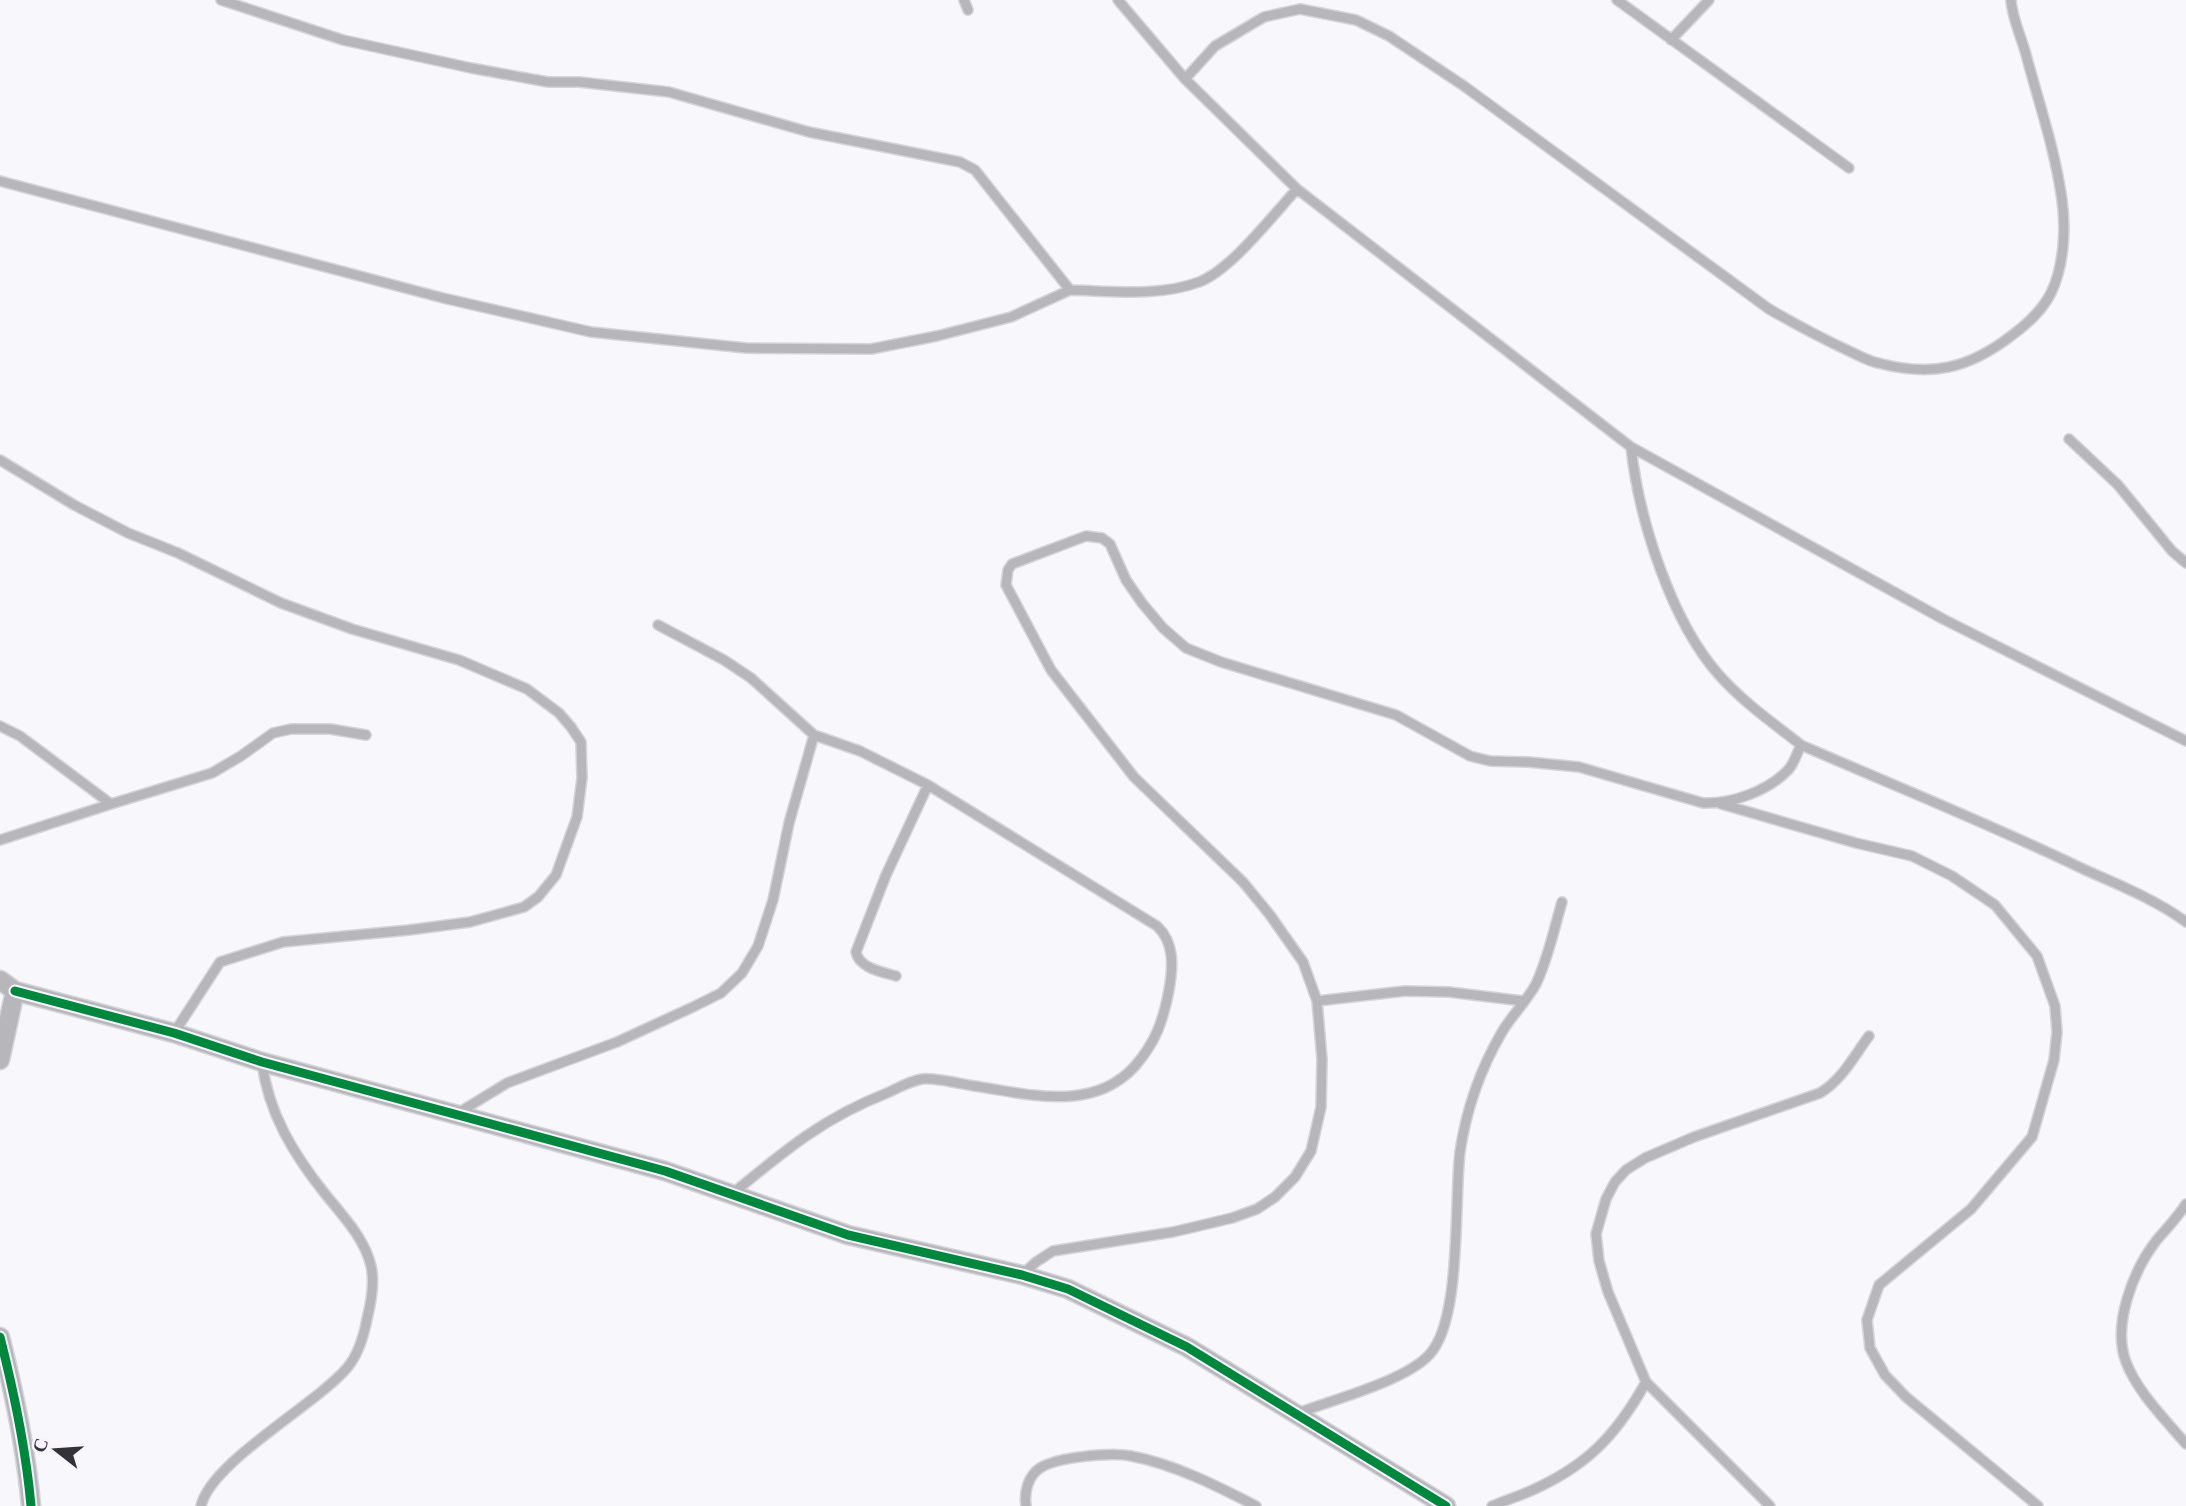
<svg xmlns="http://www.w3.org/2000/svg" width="2186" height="1506" viewBox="0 0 2186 1506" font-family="Georgia,serif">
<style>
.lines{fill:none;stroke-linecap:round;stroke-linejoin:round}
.service-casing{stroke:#d5d4d8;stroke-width:12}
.minor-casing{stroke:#d5d4d8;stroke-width:21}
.service{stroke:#b7b7bb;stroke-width:9}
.minor{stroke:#b7b7bb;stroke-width:18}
.cycleway-casing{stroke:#f7f4ff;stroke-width:13}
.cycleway{stroke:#00873e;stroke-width:9}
</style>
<rect width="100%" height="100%" fill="#f8f7fc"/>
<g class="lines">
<g class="service-casing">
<path id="service" d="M221 0 343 40 471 68 548 82H579L669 92 809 132 960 162 975 170 1070 290C1112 291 1159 297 1199 282 1231 270 1273 215 1297 189
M964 0 968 10
M1118 0 1185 79 1297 189 1631 447 1943 619 2186 741
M1617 0 1849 168
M1671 40 1709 0
M1185 79 1215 46 1264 17 1300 9 1356 20 1389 36 1464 86 1769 309C1795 324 1821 338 1849 351 1858 355 1868 361 1878 363 1931 377 1968 369 2011 336 2027 324 2042 311 2051 293 2064 266 2066 229 2062 200 2055 149 2038 100 2025 51 2020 34 2012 17 2011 0
M0 181 443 298 591 332 746 348 871 349 937 336 1011 317 1070 290
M2069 439 2118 485 2172 551 2186 563
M0 460 74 505 128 533 178 553 281 603 352 629 459 660 527 689 559 713 571 727 581 742 582 778 577 817 556 875 538 897 524 907 470 922 409 930 283 942 220 962 174 1033
M658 625 724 660 751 678 814 735 860 751 928 785 1157 926C1175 943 1173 967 1169 990 1163 1022 1155 1043 1135 1066 1093 1113 1028 1094 974 1086 961 1084 934 1077 922 1079 910 1081 898 1088 887 1093 823 1118 784 1151 732 1194
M0 726 20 736 111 804 212 773 241 756 273 733 291 729H330L366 735
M1801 745C1895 786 1990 824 2081 868 2116 884 2155 899 2186 922
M1721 804 1856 843 1912 856 1952 876 1995 905 2037 956 2055 1006 2057 1032 2054 1060 2032 1137 1971 1209 1879 1285 1867 1320 1870 1348 1885 1375 1906 1397 2038 1506
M0 840 111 804
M896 976C882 972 859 968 856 952L886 875 928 785
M1317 1001 1405 991 1449 992 1523 1001
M458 1113 507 1083 617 1042 693 1007 721 993 742 973 758 946 773 900 789 823 814 735
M2186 1204C2177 1218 2166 1229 2156 1241 2133 1271 2112 1325 2126 1362 2138 1393 2165 1419 2186 1444
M1022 1275 1036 1262 1053 1251 1173 1232 1232 1218 1257 1209 1275 1197 1295 1177 1311 1151 1321 1107 1322 1059 1317 1001 1303 962 1270 915 1243 882 1134 777 1051 670 1006 585 1008 570 1012 564 1086 536 1102 538 1110 544 1126 580 1142 603 1163 628 1186 648 1221 662 1396 715 1470 756 1490 761 1528 762 1579 767 1703 803C1732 804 1768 791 1788 770 1794 764 1797 753 1801 745 1773 723 1743 702 1719 675 1671 621 1639 520 1631 447
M1298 1413C1332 1400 1405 1381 1429 1355 1462 1321 1454 1201 1460 1152 1466 1111 1481 1068 1502 1032 1512 1015 1527 1001 1536 984 1548 959 1554 929 1562 902
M201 1506C211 1462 314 1406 347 1368 358 1355 364 1335 367 1319 371 1303 375 1283 371 1266 365 1239 343 1216 326 1195 294 1155 268 1113 262 1062
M1026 1506C1024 1492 1028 1476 1040 1468 1057 1457 1111 1452 1131 1456 1174 1464 1217 1486 1256 1506
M1492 1506C1504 1501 1516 1497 1528 1492 1586 1467 1616 1436 1646 1382
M1770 1506 1646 1382 1608 1292 1599 1261 1596 1234 1606 1199 1615 1182 1626 1170 1645 1158 1694 1137 1820 1093C1842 1080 1854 1056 1869 1036"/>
</g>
<g class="minor-casing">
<path id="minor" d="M0 980 15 991 0 1060
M15 991 174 1033 262 1062 665 1171 848 1235 1022 1275 1068 1289 1187 1347 1446 1506
M0 1337C14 1392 26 1449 31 1506"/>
</g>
<use href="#service" class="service"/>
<use href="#minor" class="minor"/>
<g class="cycleway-casing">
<path id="cycleway" d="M15 991 174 1033 262 1062 665 1171 848 1235 1022 1275 1068 1289 1187 1347 1446 1506
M0 1337C14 1392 26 1449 31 1506"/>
</g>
<use href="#cycleway" class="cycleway"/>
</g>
<g transform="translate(56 1450) rotate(287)" stroke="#f7f4ff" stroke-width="5" paint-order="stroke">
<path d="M0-5L12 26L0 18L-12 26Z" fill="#333238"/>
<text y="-10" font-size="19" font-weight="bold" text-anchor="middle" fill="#333238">С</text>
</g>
</svg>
